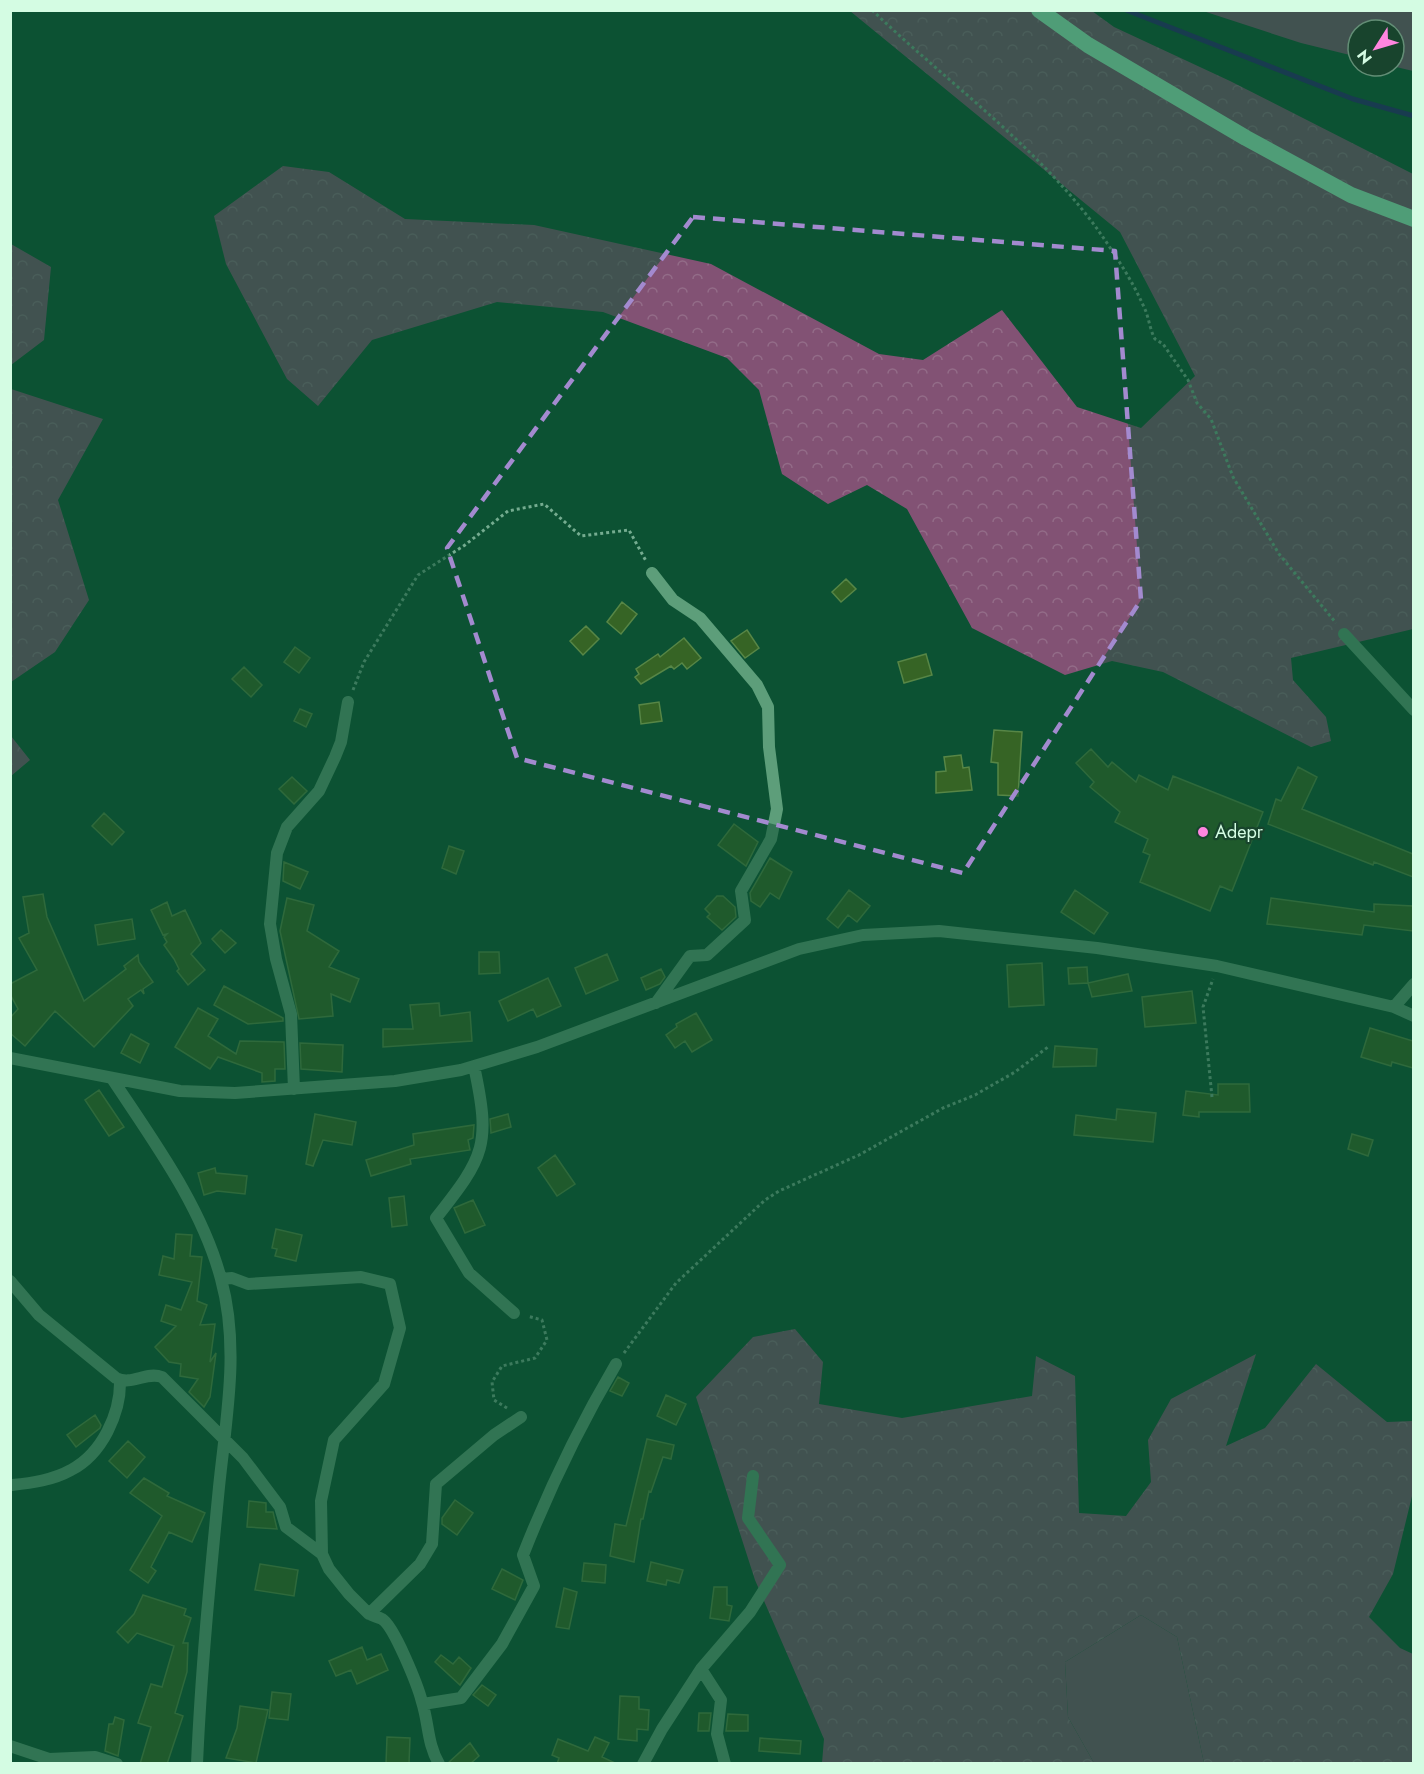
<svg xmlns="http://www.w3.org/2000/svg" width="1424" height="1774" viewBox="0 0 1424 1774" font-family="Jost,sans-serif">
<style>
.green{fill:#825274}
.forest{fill:url(#forest-crowns)}
.lines{fill:none;stroke-linecap:round;stroke-linejoin:round}
.stream{stroke:#262071;stroke-width:5}
.building{fill:#366425;stroke:#578646;stroke-width:1.5}
.path{stroke:#75ac90;stroke-width:3;stroke-dasharray:3 3;stroke-linecap:butt}
.minor{stroke:#5d9e7a;stroke-width:12}
.trunk{stroke:#a0f8ca;stroke-width:16}
.marked{fill:none;stroke:#a38acf;stroke-width:4.5;stroke-dasharray:12 8;stroke-linejoin:round}
.poi-dot{fill:#ff85df;stroke:#18442d;stroke-width:2}
.labels{text-anchor:middle;stroke-width:4.5;stroke-linejoin:round;paint-order:stroke}
.poi-label{font-size:18px;fill:#d4fce3;stroke:#18442d;text-anchor:start}
</style>
<defs>
<pattern id="forest-crowns" width="20" height="18" patternUnits="userSpaceOnUse" patternTransform="scale(1.5)"><rect width="20" height="18" fill="#825274"/><path d="M2 6a3 3 0 1 1 6 0M12 15a3 3 0 1 1 6 0" fill="none" stroke="#936c88"/></pattern>
</defs>
<rect width="100%" height="100%" fill="#0c5233"/>
<path class="green" d="M1203 11H1413V71L1392 66 1394 30H1358V57L1301 43Z
M1141 1615 1177 1637 1204 1763H1094L1068 1717 1065 1662Z"/>
<path class="forest" d="M850 11H1092L1114 27 1230 81 1413 174V629L1291 658 1293 680 1326 717 1331 741 1311 747 1163 672 1112 661 1065 675 972 628 907 509 867 485 828 504 782 474 759 390 727 358 603 312 497 302 372 340 318 406 287 379 226 264 214 216 283 166 329 172 405 219 534 225 711 264 879 354 923 360 1002 310 1077 407 1141 428 1195 376 1120 232Z
M11 244 51 267 44 340 11 365Z
M11 389 103 419 58 500 89 600 55 652 11 682Z
M11 736 30 760 11 776H10Z
M795 1329 823 1362 819 1404 902 1418 1032 1396 1036 1356 1075 1376 1079 1513 1126 1516 1151 1482 1148 1440 1171 1399 1256 1354 1226 1446 1265 1428 1316 1364 1387 1422 1413 1421V1492L1393 1574 1369 1617 1400 1648 1413 1654V1763H1204L1177 1637 1141 1615 1065 1662 1068 1717 1094 1763H822L824 1739 755 1580 696 1397 753 1337Z"/>
<g class="lines">
<path class="stream" d="M1126 10 1353 99 1414 116"/>
</g>
<path class="building" d="M846 579 856 589 841 602 832 592Z
M622 602 637 614 621 634 607 622Z
M586 626 599 639 583 655 570 641Z
M747 630 759 648 745 658 731 641Z
M684 638 701 658 687 669 682 663 674 669 671 666 641 684 635 677 639 674 636 669 658 654 660 657Z
M295 647 310 658 299 673 284 662Z
M926 654 932 675 904 683 898 662Z
M244 667 262 685 251 697 232 679Z
M659 702 662 721 641 724 639 705Z
M300 709 312 714 306 727 294 721Z
M994 730 1022 732 1018 796 998 795V763L991 762Z
M1091 749 1108 767 1112 762 1136 782 1139 775 1168 790 1173 776 1263 812 1232 891 1220 886 1210 911 1140 882 1150 855 1143 852 1148 839 1115 822 1120 812 1090 787 1094 782 1076 763Z
M961 755 963 768 969 767 972 790 936 793V772L946 771 944 757Z
M1298 767 1317 777 1302 809 1413 854V877L1374 862 1373 865 1268 824 1276 799 1281 801Z
M292 777 307 791 294 804 279 789Z
M104 813 124 832 112 845 92 826Z
M734 824 758 842 746 866 718 845Z
M449 846 464 851 456 874 442 868Z
M770 858 792 872 779 899 770 893 760 907 751 901 750 893Z
M284 862 308 872 300 889 283 881Z
M849 890 870 906 857 922 848 915 838 928 827 919Z
M1075 890 1108 913 1094 934 1061 912Z
M43 894 47 917 84 1001 126 969 124 966 138 955 139 962 153 982 143 989 144 994 141 990 128 999 133 1006 94 1047 55 1011 25 1046 10 1033V1018L18 1009 10 994V984L37 970 19 938 29 933 23 897Z
M717 896H723L735 907 736 917 722 930 707 917 710 914 705 909Z
M287 898 314 905 307 931 339 951 329 967 359 979 350 1002 331 994 333 1016 299 1019 280 931Z
M1271 898 1374 912V904L1413 906V931L1364 925 1362 935 1267 924Z
M167 902 172 916 185 910 201 943 191 954 205 970 188 985 177 971 179 969 174 959 164 945 167 942 164 937 167 934 163 935 151 910Z
M132 919 135 939 98 945 95 925Z
M221 930 236 943 225 953 212 939Z
M479 952H499L500 973 479 974Z
M607 954 618 980 586 994 575 968Z
M1042 963 1044 1005 1009 1007 1007 965Z
M1087 967 1088 983 1069 984 1068 968Z
M661 969 665 977 660 984 646 990 641 978Z
M1128 974 1132 991 1092 997 1088 983Z
M548 978 561 1006 537 1017 533 1009 508 1021 499 1001Z
M224 986 283 1018V1021L248 1024 214 1005Z
M1192 991 1196 1023 1145 1027 1142 997Z
M439 1003 440 1016 470 1012 472 1041 383 1047V1029H413L410 1005Z
M198 1008 218 1019 208 1036 236 1054 240 1041 284 1042 285 1069H275V1081L262 1082V1073L218 1057 210 1069 175 1047Z
M696 1013 712 1040 692 1052 685 1041 675 1048 666 1035 677 1027 676 1024Z
M1370 1028 1413 1041V1068L1392 1062 1391 1066 1361 1057Z
M131 1034 149 1044 140 1063 121 1053Z
M300 1043 343 1045 342 1072 301 1069Z
M1055 1046 1097 1049 1096 1066 1053 1067Z
M1218 1084H1249L1250 1112H1199V1117L1183 1115 1186 1091 1218 1095Z
M99 1090 124 1127 109 1136 85 1100Z
M1117 1109 1156 1113 1153 1142 1074 1135 1076 1115 1116 1120Z
M315 1114 356 1122 352 1145 323 1140 313 1166 306 1164Z
M508 1114 511 1127 491 1133 490 1119Z
M474 1125 473 1138 468 1140 470 1150 410 1159 411 1164 371 1176 366 1160 414 1145 413 1134Z
M1352 1134 1373 1140 1368 1156 1348 1149Z
M555 1155 575 1184 557 1196 538 1168Z
M215 1168 216 1173 247 1176 245 1194 217 1191 204 1195 198 1173Z
M404 1196 407 1225 392 1227 389 1198Z
M473 1200 485 1225 465 1233 454 1208Z
M276 1229 302 1235 296 1261 275 1256 277 1249 272 1248Z
M176 1234 192 1235 190 1256 202 1257 197 1301 207 1305 200 1325 215 1324 210 1362 216 1353 210 1397 204 1407 189 1392 198 1379 180 1376 181 1364 169 1362 155 1347 176 1326 161 1321 166 1305 181 1310 192 1282 159 1275 163 1256 174 1259Z
M618 1377 629 1383 622 1396 610 1391Z
M666 1395 686 1404 676 1425 657 1416Z
M95 1415 101 1425 100 1428 76 1447 67 1435Z
M647 1439 674 1445 671 1459 663 1457 651 1492 649 1491 643 1519H641L634 1562 610 1556 615 1524 626 1526Z
M128 1441 145 1457 127 1478 109 1461Z
M144 1478 169 1493 167 1496 205 1513 192 1542 169 1532 151 1567 156 1571 148 1583 130 1570 162 1516 130 1493Z
M455 1500 473 1513 457 1535 442 1524V1518Z
M249 1501 266 1503V1512H273L277 1529 247 1527Z
M651 1562 683 1570 679 1583 667 1580 666 1585 647 1581Z
M584 1563 606 1565 605 1583 582 1581Z
M260 1564 298 1570 294 1596 255 1590Z
M502 1569 523 1580 515 1600 492 1589Z
M714 1587H727V1605L732 1606 729 1621 710 1618Z
M564 1588 577 1592 569 1629 556 1627Z
M143 1595 186 1609 184 1615 191 1618 183 1643H188L187 1672 175 1713 183 1716 167 1764H140L151 1727 138 1723 151 1684 162 1687 174 1646 137 1633 128 1643 117 1632 134 1614Z
M362 1647 367 1660 381 1654 388 1670 357 1684 351 1670 336 1676 329 1661Z
M441 1655 453 1664 459 1657 471 1668 460 1685 435 1662Z
M482 1685 496 1695 488 1706 473 1695Z
M272 1692 291 1694 288 1720 269 1718Z
M620 1696 639 1697V1709L649 1710 648 1730 637 1729V1741L618 1739Z
M240 1706 268 1710 256 1763 226 1758 237 1728Z
M699 1713H711L709 1731H698Z
M728 1714 748 1715V1731H726Z
M115 1717 124 1720 118 1756 105 1751 109 1724H113Z
M387 1737 410 1738 409 1764H386Z
M595 1737 609 1743 602 1757 617 1764H557L559 1758 552 1755 558 1739 588 1751Z
M760 1738 801 1741 800 1754 759 1751Z
M470 1743 479 1756 470 1764H447Z"/>
<g class="lines">
<path class="path" d="M872 10C948 83 1036 145 1098 230 1114 253 1132 280 1143 305 1149 316 1149 328 1155 339L1163 344 1188 380 1197 403 1211 419 1233 477 1279 554 1336 623
M353 690 364 662 418 575 465 545 508 511 544 504 581 536 629 530 646 561
M1212 1097 1203 1007 1213 979
M624 1353 676 1283 765 1200 779 1191 859 1155 943 1108 975 1095 1015 1072 1048 1047
M507 1408 494 1400 492 1382 502 1366 535 1358 547 1340 542 1320 527 1316"/>
<path class="minor" d="M652 573 673 600 700 618 757 685 768 707 769 747 777 809 771 839 741 891 745 920 707 955 690 956 656 1003
M1344 634 1414 710
M1394 1007 1414 984
M10 1058 180 1091 235 1093 395 1081 461 1070 537 1047 799 949 863 935 939 931 1097 948 1217 966 1394 1007 1414 1016
M474 1066C491 1145 485 1156 436 1218L469 1273 514 1313
M113 1080C154 1142 202 1207 221 1279 240 1348 226 1418 219 1487 210 1579 201 1671 197 1764
M294 1089 291 1014 276 959 270 924 277 853 287 827 319 791 335 757 341 742 348 702
M221 1279 232 1278 248 1284 361 1277 390 1284 400 1328 384 1384 334 1440 321 1501 322 1554 329 1569 349 1594 369 1614 420 1564 432 1544 436 1484 494 1435 521 1417
M10 1281 39 1315 116 1378C132 1386 146 1371 162 1377L243 1458 280 1507 286 1527 322 1554
M12 1485C32 1483 53 1480 71 1470 102 1454 121 1413 120 1380
M369 1614C373 1616 378 1617 382 1619 394 1626 418 1686 422 1702 429 1724 427 1743 439 1764
M701 1669 721 1700 717 1734 725 1764
M423 1704 461 1698 502 1644 534 1586 523 1555C549 1489 580 1425 616 1364
M10 1746 49 1759 95 1757 117 1764
M643 1764 662 1729 701 1669 750 1612 780 1565 748 1518 753 1476"/>
<path class="trunk" d="M1039 10 1088 45 1246 138 1351 195 1414 219"/>
</g>
<path d="M0 0H1424V1774H0ZM693 217 1115 251 1141 600 963 873 517 758 447 548Z" fill="#0c5233" fill-opacity=".55" fill-rule="evenodd"/>
<path class="marked" d="M693 217 1115 251 1141 600 963 873 517 758 447 548Z"/>
<circle class="poi-dot" cx="1203" cy="832" r="6"/>
<g class="labels">
<g class="poi-label">
<text x="1215" y="838">Adepr</text>
</g>
</g>
<rect width="1424" height="1774" fill="none" stroke="#d4fce3" stroke-width="24"/>
<g transform="translate(1376 48) rotate(233)"><circle r="28" fill="#18442d" stroke="#638e76" stroke-width="1.5"/>
<path d="M0-4.5L10 22L0 15L-10 22Z" fill="#ff85df"/>
<text y="-9" font-size="16" font-weight="bold" text-anchor="middle" fill="#d4fce3">N</text>
</g>
</svg>
